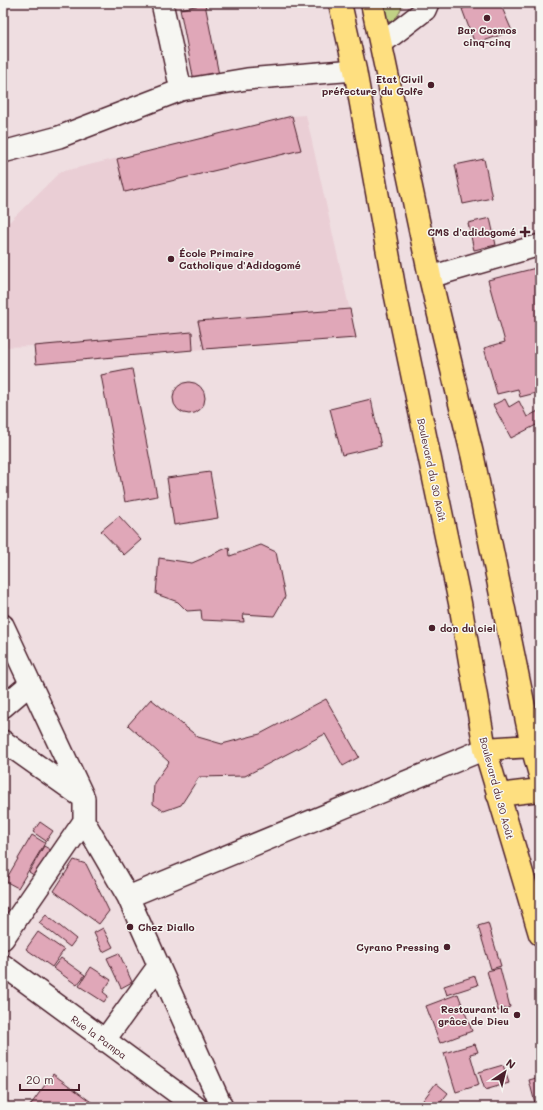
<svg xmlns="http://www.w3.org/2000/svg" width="543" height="1110" viewBox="0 0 543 1110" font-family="Mali,sans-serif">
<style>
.built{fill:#eaced5}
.green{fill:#c1d185;stroke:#867858}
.building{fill:#e0a7b8;stroke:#4a1f2b}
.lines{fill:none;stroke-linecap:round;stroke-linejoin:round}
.minor-casing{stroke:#4a1f2b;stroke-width:24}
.highway-casing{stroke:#4a1f2b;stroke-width:25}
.minor{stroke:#f6f6f2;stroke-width:21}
.highway{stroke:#fedf80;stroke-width:22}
.poi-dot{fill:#4a1f2b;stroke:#f6f6f2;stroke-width:1.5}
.labels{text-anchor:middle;stroke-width:3;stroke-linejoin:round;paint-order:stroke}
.poi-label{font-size:10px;font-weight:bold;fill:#4a1f2b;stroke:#f6f6f2;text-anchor:end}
.street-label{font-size:10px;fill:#4a1f2b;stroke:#f6f6f2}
</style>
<rect width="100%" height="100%" fill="#efdee1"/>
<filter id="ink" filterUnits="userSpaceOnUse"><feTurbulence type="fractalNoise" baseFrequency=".025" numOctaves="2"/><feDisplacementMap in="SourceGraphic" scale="8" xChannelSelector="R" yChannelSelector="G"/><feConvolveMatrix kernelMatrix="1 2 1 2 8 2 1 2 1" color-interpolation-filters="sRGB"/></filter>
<g filter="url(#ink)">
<path class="built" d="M306 115 356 338 204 349 36 364 34 346 3 347V228L60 172 292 116Z"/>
<path class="green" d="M382 3H403C401 10 397 20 390 22L386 19Z"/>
<path class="building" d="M474 3H500L512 31 475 44 462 9Z
M205 4 219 75 194 81 180 9Z
M292 116 301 150 125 192 117 159Z
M484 159 492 198 463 204 455 165Z
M490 218 496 245 474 250 468 223Z
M540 267V392L520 397 518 389 497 394 484 348 505 342 488 280Z
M350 309 356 338 204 349 198 321Z
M192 332 193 350 36 364 34 346Z
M132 369 157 496 125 502 101 375Z
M173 398a16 16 0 1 1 32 0a16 16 0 1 1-32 0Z
M371 399 381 446 342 455 330 409Z
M505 399 509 407 519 401 527 417 540 410V423L511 438 493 405Z
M210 472 218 518 174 525 167 478Z
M119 516 141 540 124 555 101 531Z
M261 545 276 552 285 597 274 616 243 614 244 622 202 620 201 610 187 611 178 602 156 594 159 558 192 563 229 547 230 556Z
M151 699 198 737 222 744 260 734 326 699 359 757 343 766 325 734 245 776 199 777 181 805 164 811 153 804 154 783 169 762 128 725Z
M40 822 53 831 46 841 33 832Z
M32 835 45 843 18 888 5 881Z
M44 846 56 853 40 879 29 872Z
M74 860 86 864 109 911 99 924 54 891Z
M3 905 10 910 3 920Z
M46 915 76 939 70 947 39 923Z
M488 923 501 966 491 969 478 926Z
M103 928 113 947 103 952 94 933Z
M38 932 64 950 52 967 26 949Z
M119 953 132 982 121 988 107 958Z
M61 958 85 975 77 985 53 968Z
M91 967 111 980 103 992 108 996 104 1002 79 986Z
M500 968 510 1007 498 1011 487 971Z
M475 976 478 985 447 995 444 986Z
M458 994 472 1031 440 1043 426 1006Z
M475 1044 478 1052 470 1054 479 1085 456 1092 444 1053Z
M503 1065 509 1083 485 1090 479 1072Z
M53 1074 98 1107H29Z
M540 1077V1107H536L529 1080Z
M436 1083 448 1093 437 1107H418Z"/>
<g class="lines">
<g class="minor-casing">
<path id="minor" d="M162 3 181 90
M381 44 425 10 428 3
M3 152 59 137 181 90 247 79 355 70
M430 277 540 245
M3 625 84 798V821L128 897 222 1107
M3 707 30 684
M3 741 82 797
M128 897 485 749
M3 939 84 821
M3 965 196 1107
M104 1041 159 965"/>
</g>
<g class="highway-casing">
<path id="highway" d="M340 3 355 70 395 292 460 603 485 749 540 934
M372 3 430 277 473 458 532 746 540 775
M485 749 532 746
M498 795 540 790"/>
</g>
<use href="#minor" class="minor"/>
<use href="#highway" class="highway"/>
</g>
</g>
<g class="poi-dot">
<circle cx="487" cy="18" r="4"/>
<circle cx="431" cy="85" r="4"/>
<path d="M523 226h4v4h4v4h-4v4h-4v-4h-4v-4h4z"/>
<circle cx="171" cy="259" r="4"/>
<circle cx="432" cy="628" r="4"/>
<circle cx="130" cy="927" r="4"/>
<circle cx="447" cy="947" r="4"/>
<circle cx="517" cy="1015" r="4"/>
</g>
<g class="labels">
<g class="poi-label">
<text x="487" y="34" text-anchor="middle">Bar Cosmos<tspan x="487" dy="12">cinq-cinq</tspan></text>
<text x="423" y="83">Etat Civil<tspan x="423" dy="12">préfecture du Golfe</tspan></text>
<text x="516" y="236">CMS d'adidogomé</text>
<text x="179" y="257" text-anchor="start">École Primaire<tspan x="179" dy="12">Catholique d'Adidogomé</tspan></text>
<text x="440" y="632" text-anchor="start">don du ciel</text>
<text x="138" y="931" text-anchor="start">Chez Diallo</text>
<text x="439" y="951">Cyrano Pressing</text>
<text x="509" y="1013">Restaurant la<tspan x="509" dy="12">grâce de Dieu</tspan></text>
</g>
<g class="street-label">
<text transform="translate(432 470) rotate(78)" y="4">Boulevard du 30 Août</text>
<text transform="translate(497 788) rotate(75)" y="4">Boulevard du 30 Août</text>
<text transform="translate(99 1037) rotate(36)" y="4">Rue la Pampa</text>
</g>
</g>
<rect width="543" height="1110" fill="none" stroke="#f6f6f2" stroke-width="16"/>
<rect x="8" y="8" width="527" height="1094" fill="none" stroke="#4a1f2b" stroke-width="1.5" filter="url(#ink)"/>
<g transform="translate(505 1072) rotate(35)" stroke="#f6f6f2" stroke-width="3" paint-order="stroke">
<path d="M0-3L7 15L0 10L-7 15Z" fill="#4a1f2b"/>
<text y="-6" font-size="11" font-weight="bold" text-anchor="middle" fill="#4a1f2b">N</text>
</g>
<path d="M20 1084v6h59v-6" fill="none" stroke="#4a1f2b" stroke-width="2"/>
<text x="26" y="1084" font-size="12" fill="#4a1f2b" stroke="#f6f6f2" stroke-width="3" paint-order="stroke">20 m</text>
</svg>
